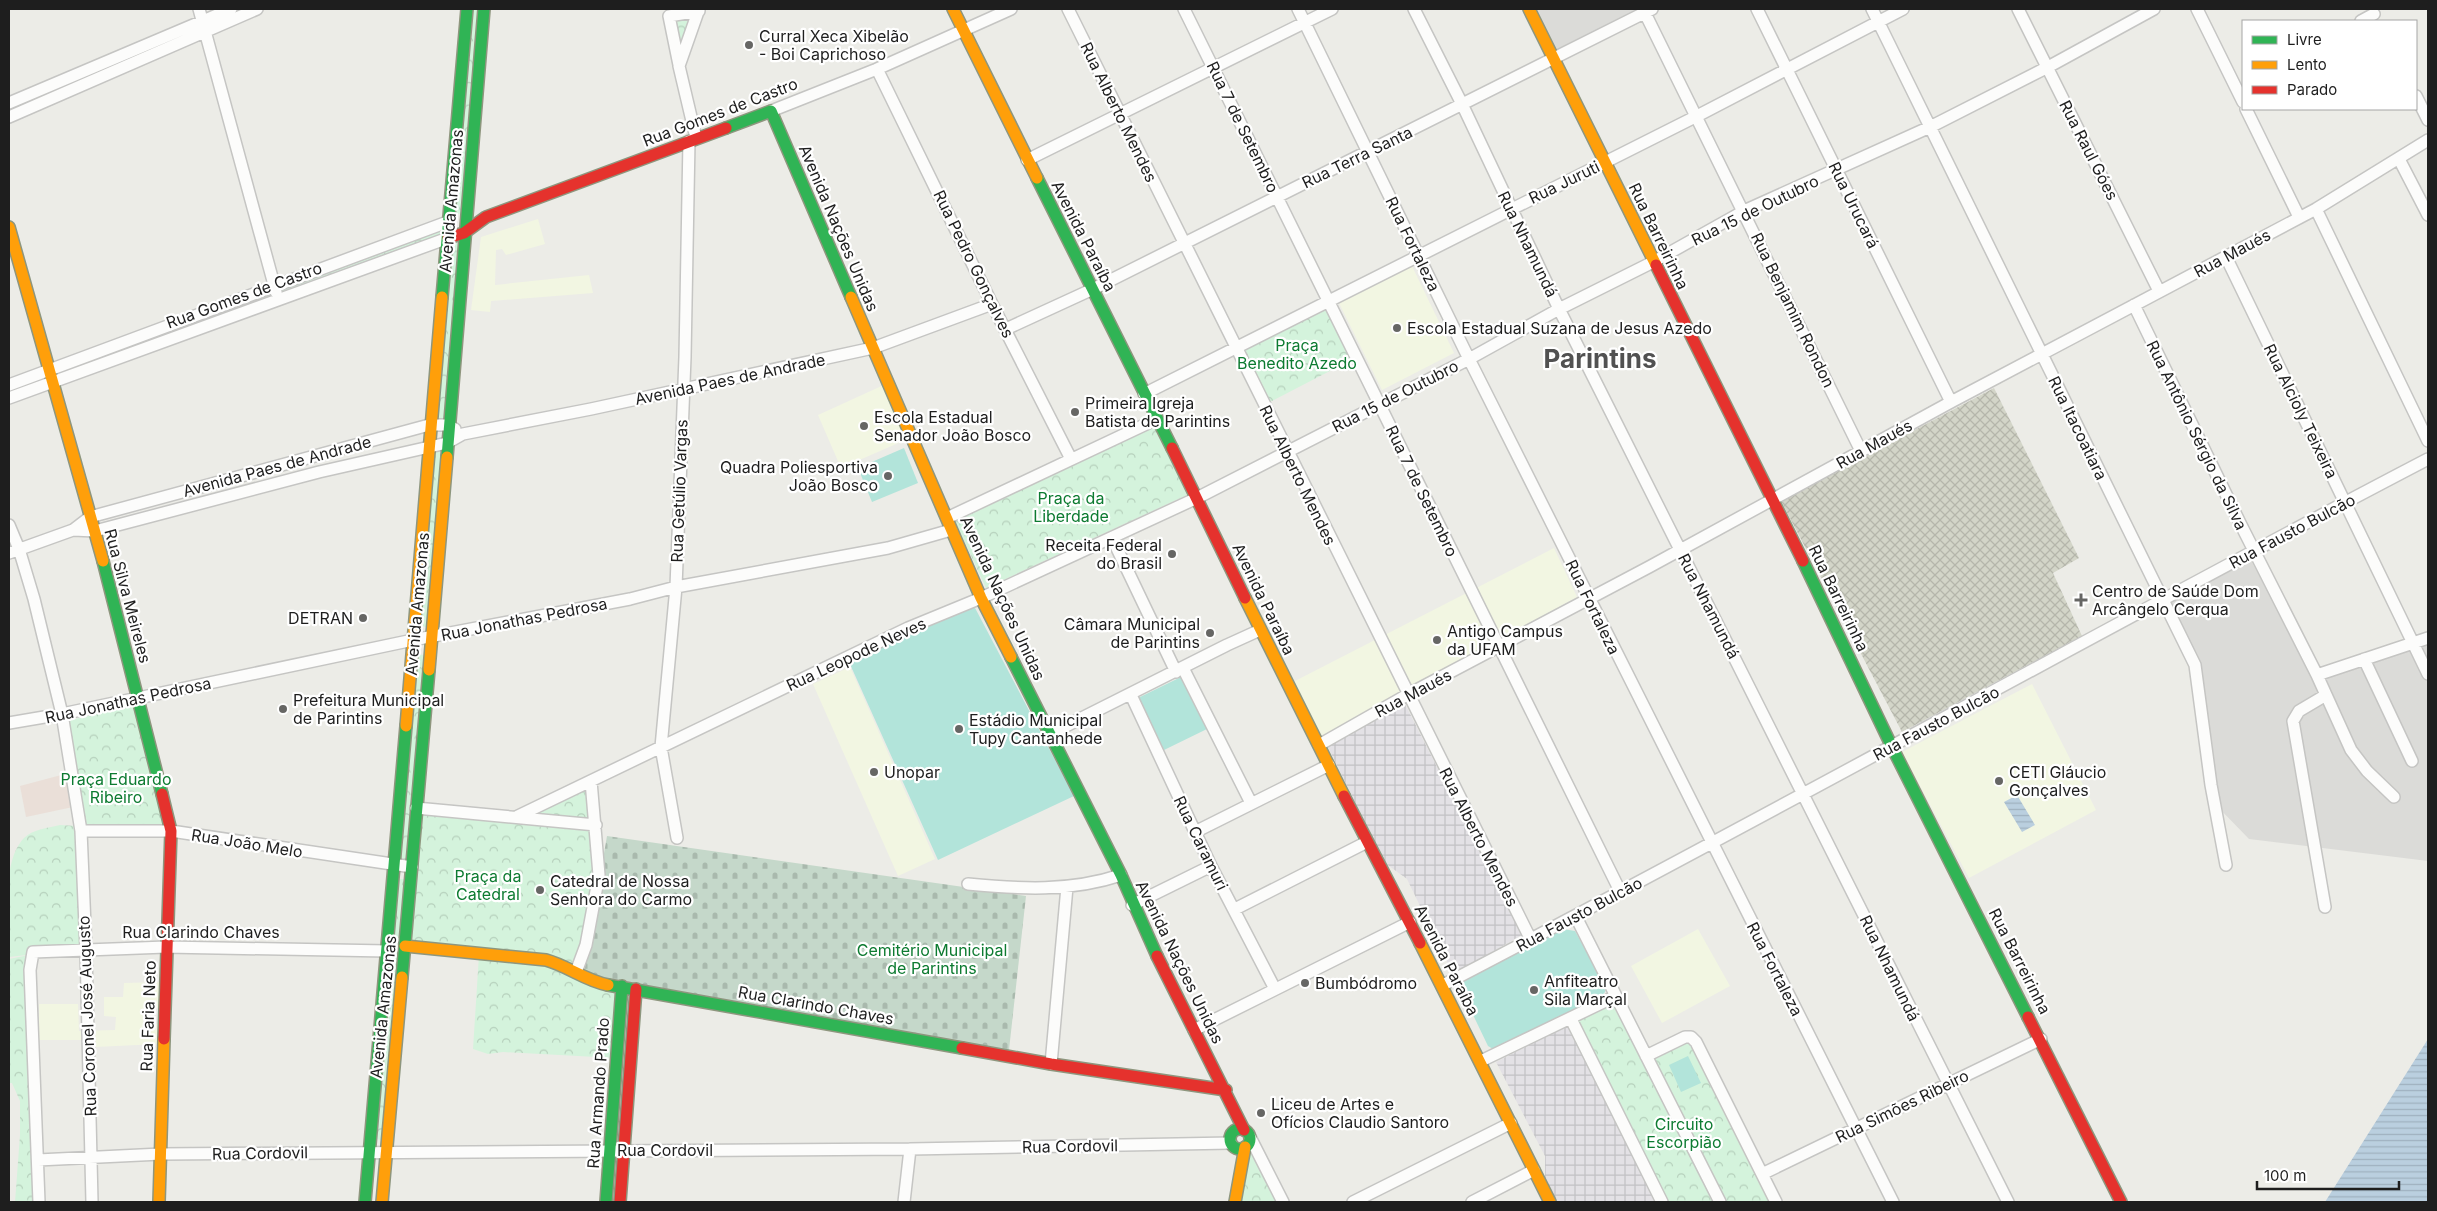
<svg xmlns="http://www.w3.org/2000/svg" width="2437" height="1211" viewBox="0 0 2437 1211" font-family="Inter,sans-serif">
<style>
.residential{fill:#dbdbd8}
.commercial{fill:#eadfd8}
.education{fill:#f2f6e2}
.construction{fill:url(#construction-cross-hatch)}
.cemetery{fill:url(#cemetery-stones)}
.park{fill:url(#park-crowns)}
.pitch{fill:#b2e4da}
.plaza{fill:url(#plaza-grid)}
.water{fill:url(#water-rules)}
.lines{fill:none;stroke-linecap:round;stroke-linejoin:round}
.street-casing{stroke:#c5c5c3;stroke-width:14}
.fast-casing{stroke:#8e967e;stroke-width:14}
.slow-casing{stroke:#8e967e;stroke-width:14}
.jam-casing{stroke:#8e967e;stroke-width:14}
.street{stroke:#fcfcfb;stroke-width:11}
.fast{stroke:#30b455;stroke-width:11}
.slow{stroke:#ff9f0a;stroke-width:11}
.jam{stroke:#e5322d;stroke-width:11}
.poi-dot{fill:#666664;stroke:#fff;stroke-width:2}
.labels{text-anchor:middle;stroke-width:4.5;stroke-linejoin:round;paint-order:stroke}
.poi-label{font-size:16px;fill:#1e1e1e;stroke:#fff;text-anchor:start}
.street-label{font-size:16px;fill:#1e1e1e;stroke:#fff}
.park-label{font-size:16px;fill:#0d7b31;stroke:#fff}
.town-label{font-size:26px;font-weight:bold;fill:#515151;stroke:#fff}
</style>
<defs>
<pattern id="construction-cross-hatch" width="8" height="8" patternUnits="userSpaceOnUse" patternTransform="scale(1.25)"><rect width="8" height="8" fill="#d3d5c8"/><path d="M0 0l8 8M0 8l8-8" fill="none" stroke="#b5b6ab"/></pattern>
<pattern id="cemetery-stones" width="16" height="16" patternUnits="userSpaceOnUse" patternTransform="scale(1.25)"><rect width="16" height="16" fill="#c5d8ca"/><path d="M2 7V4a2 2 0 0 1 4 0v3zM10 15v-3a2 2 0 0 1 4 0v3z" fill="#a9b9ad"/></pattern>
<pattern id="park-crowns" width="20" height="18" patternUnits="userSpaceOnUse" patternTransform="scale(1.25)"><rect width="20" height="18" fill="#d4f3dc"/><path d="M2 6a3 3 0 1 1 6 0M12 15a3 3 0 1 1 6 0" fill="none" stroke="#b6d0bc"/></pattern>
<pattern id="plaza-grid" width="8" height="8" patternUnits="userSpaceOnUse" patternTransform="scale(1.25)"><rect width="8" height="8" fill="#e3e1e5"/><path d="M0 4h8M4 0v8" fill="none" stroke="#c2c1c4"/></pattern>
<pattern id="water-rules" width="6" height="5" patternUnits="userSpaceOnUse" patternTransform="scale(1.25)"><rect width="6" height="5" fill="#bacfdf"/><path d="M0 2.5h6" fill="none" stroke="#9fb1bf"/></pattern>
</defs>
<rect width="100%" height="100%" fill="#ecece7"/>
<path class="residential" d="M1532 9H1643L1554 53Z
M2248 555 2311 672 2428 639V861L2249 839 2215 804 2198 735 2194 661 2160 602Z"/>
<path class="commercial" d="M65 774 73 807 26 817 20 786Z"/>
<path class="education" d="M538 219 545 244 506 255 502 249 496 250 495 285 589 275 593 293 491 301 490 312 471 310 481 237Z
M1411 264 1454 353 1382 390 1339 303Z
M886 384 910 438 841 468 818 415Z
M1554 548 1577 597 1321 737 1293 682Z
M850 667 935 859 898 876 813 684Z
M2032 684 2096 810 1969 878 1902 752Z
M1698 929 1730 986 1662 1023 1631 966Z
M161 982 160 1008 145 1007 143 1023 160 1024 159 1044 95 1047 94 1040H39V1004H78L79 1031 115 1030 116 1017 104 1016V997H123L124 983Z"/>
<path class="construction" d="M1994 388 2079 558 2053 573 2082 636 1902 732 1781 501Z"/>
<path class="cemetery" d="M607 836 1026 896 1009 1050 583 974Z"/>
<path class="park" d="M471 9H480L461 214 453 213Z
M697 13 681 47 668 17Z
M449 222 448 237 9 398V386Z
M451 242 459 243 444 420H437Z
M1327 306 1353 359 1268 403 1242 349Z
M1155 426 1187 495 986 588 954 519Z
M434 450 442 452 427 627 418 626Z
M416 654 424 655 407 860 399 859Z
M137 705 165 827H84L66 721Z
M589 782 599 860 575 972 620 987 615 1058 503 1052 488 1054 473 1049 479 955 404 948 416 808 519 819Z
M60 825 77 826 80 949 9 957C9 925 0 863 24 838 33 829 49 828 60 825Z
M397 879H406L383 1140 374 1139Z
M29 955 36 1202H15L20 1135V1101L12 1083H9V959Z
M1612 1004 1645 1064 1689 1042 1769 1202H1668L1577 1021Z
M1251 1151 1281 1202H1238Z"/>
<path class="pitch" d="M904 448 918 483 872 502 858 468Z
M974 606 1074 796 938 860 849 662Z
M1181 677 1207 729 1164 750 1138 698Z
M1563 929 1575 931 1605 985V992L1600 999 1499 1047 1493 1049 1488 1046 1463 994 1464 980Z
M1688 1056 1701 1083 1681 1092 1669 1065Z"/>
<path class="plaza" d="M1404 702 1522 935 1453 974 1407 879 1385 863 1327 745Z
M1568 1025 1655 1202H1555L1545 1183V1156L1496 1062Z"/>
<path class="water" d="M2017 795 2035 825 2022 832 2004 802Z
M2428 1039V1202H2325Z"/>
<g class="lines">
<g class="street-casing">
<path id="street" d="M199 9 276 292
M1068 9 1531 940
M1184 9 1620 891
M1298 9 1469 359 1893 1202
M1414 9 1462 104 1559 309 2008 1202
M1643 9 1861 451
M1757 9 1951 402
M1872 9 2195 665 2211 785 2226 865
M2018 9 2159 291
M2197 9 2243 102
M2361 21 2374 14
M679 65 669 16 699 11
M877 69 992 304 1071 459
M2416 96 2428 120
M9 103 231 9
M2246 109 2299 217
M771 111 877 69 1011 9
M9 117 257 9
M696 138 679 66 699 9
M2399 159 2428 215
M1027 160 1332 9
M2316 209 2428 441
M2226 257 2428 674
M2134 305 2240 523 2317 675 2351 750 2367 771 2394 797
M1006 329 1093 289 1652 9
M9 385 450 221
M1144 394 1697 116 1903 9
M9 398 448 238
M947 518 1157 419
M9 525 19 549 34 599 62 714 81 831 86 950 92 1202
M73 530 95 531 319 472 447 443 463 434 591 409 873 348 992 304
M1112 538 1176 672
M9 553 73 530 90 517 429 425H448L455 429
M2364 659 2412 761
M1183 668 1251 803
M2317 675 2428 638
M1131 695 1211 866 1275 989
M9 723 62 714 413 640 630 599 676 587 888 548 951 530
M1050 734 1227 645 1260 630
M1319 745 1407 695 1649 567 1951 402 2316 209 2428 140
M416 808 596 825
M518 816 908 628 981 598 1197 498 1469 359 1559 309 1653 262 1744 211 1930 127 2048 67 2154 9
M81 831H171L412 867
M1195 832 1329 765
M677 838 661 747 676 587 685 357 689 141
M968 884C1020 889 1070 892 1121 875
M1132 905 1211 866
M2325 907 2293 721 2299 711 2326 695
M1235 909 1367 842
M1576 917 1720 1202
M576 972 586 945 599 875 591 781
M1443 985C1773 814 2098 631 2428 459
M1571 1019 1662 1202
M1194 1030 1410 922
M1646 1056 1685 1037H1691L1696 1042 1776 1202
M1481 1061 1616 996
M1051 1064 1067 887
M1250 1137 1283 1202
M38 1160 161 1154 910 1149 1231 1143
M1762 1174 2041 1039
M39 1202 30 970 33 952 166 947 387 951
M904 1202 910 1149
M1353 1202 1511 1123
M1472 1202 1534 1170"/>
</g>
<g class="fast-casing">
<path id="fast" d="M726 128 771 111 851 297
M1037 178 1172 448
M442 297 467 9
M447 457 484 9
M103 561 162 794
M1803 561 1892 747 2028 1017
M1011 657 1121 875 1157 956
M402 977 429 670
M608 985 962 1048
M1230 1139a10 10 0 1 1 20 0a10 10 0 1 1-20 0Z
M365 1202 406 726
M606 1202 622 986"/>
</g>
<g class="slow-casing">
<path id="slow" d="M953 9 1037 178
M1529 9 1656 265
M9 227 103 561
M851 297 981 598 1011 657
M1245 598 1344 796
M429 670 447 457
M406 726 442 297
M1420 943 1550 1202
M405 946 546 960C568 966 586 981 608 985
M159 1202 164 1039
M382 1202 402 977
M1235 1202 1245 1147"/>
</g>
<g class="jam-casing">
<path id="jam" d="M448 238 464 233 486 217 726 128
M1656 265 1803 561
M1172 448 1245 598
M162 794 171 831 164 1039
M1344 796 1420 943
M1157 956 1244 1130
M2028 1017 2121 1202
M962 1048 1051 1064 1226 1090
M620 1202 636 989"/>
</g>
<use href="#street" class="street"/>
<use href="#fast" class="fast"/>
<use href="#slow" class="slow"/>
<use href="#jam" class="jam"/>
</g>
<g class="poi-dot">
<circle cx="749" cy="45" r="5"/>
<circle cx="1397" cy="328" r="5"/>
<circle cx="1075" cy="412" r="5"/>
<circle cx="864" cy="426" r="5"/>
<circle cx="888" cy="476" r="5"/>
<circle cx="1172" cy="554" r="5"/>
<path d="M2078.5 592.5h5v5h5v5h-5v5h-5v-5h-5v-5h5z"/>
<circle cx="363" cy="618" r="5"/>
<circle cx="1210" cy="633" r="5"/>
<circle cx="1437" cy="640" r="5"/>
<circle cx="283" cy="709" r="5"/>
<circle cx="959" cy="729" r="5"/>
<circle cx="874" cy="772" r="5"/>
<circle cx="1999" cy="781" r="5"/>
<circle cx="540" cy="890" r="5"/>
<circle cx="1305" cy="983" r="5"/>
<circle cx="1534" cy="990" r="5"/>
<circle cx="1261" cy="1113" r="5"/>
</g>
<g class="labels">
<g class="poi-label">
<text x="759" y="42">Curral Xeca Xibelão<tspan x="759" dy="18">- Boi Caprichoso</tspan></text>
<text x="1407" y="334">Escola Estadual Suzana de Jesus Azedo</text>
<text x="1085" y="409">Primeira Igreja<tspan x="1085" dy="18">Batista de Parintins</tspan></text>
<text x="874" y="423">Escola Estadual<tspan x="874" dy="18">Senador João Bosco</tspan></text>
<text x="878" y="473" text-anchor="end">Quadra Poliesportiva<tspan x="878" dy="18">João Bosco</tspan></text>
<text x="1162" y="551" text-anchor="end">Receita Federal<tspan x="1162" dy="18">do Brasil</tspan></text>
<text x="2092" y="597">Centro de Saúde Dom<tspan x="2092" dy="18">Arcângelo Cerqua</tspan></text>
<text x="353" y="624" text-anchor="end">DETRAN</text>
<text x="1200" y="630" text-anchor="end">Câmara Municipal<tspan x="1200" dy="18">de Parintins</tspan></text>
<text x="1447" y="637">Antigo Campus<tspan x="1447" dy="18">da UFAM</tspan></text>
<text x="293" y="706">Prefeitura Municipal<tspan x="293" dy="18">de Parintins</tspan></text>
<text x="969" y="726">Estádio Municipal<tspan x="969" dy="18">Tupy Cantanhede</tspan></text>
<text x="884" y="778">Unopar</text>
<text x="2009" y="778">CETI Gláucio<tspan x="2009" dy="18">Gonçalves</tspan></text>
<text x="550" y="887">Catedral de Nossa<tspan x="550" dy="18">Senhora do Carmo</tspan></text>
<text x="1544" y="987">Anfiteatro<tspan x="1544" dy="18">Sila Marçal</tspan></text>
<text x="1315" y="989">Bumbódromo</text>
<text x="1271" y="1110">Liceu de Artes e<tspan x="1271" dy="18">Ofícios Claudio Santoro</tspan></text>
</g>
<g class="street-label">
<text transform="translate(720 112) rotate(-21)" y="6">Rua Gomes de Castro</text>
<text transform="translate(1119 112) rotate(64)" y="6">Rua Alberto Mendes</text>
<text transform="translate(1243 127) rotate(64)" y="6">Rua 7 de Setembro</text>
<text transform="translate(2089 150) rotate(63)" y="6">Rua Raul Góes</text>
<text transform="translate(1357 157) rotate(-26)" y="6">Rua Terra Santa</text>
<text transform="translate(1564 182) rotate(-26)" y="6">Rua Juruti</text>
<text transform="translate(451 201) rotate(-85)" y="6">Avenida Amazonas</text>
<text transform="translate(1854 205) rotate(64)" y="6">Rua Urucará</text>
<text transform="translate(1755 210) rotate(-26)" y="6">Rua 15 de Outubro</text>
<text transform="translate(839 228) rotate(67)" y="6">Avenida Nações Unidas</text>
<text transform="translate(1084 236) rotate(63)" y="6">Avenida Paraíba</text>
<text transform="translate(1659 236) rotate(64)" y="6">Rua Barreirinha</text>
<text transform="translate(1413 244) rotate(64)" y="6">Rua Fortaleza</text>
<text transform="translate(1528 244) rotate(64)" y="6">Rua Nhamundá</text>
<text transform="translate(2232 253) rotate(-28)" y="6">Rua Maués</text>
<text transform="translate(974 264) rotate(64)" y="6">Rua Pedro Gonçalves</text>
<text transform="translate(244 295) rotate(-20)" y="6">Rua Gomes de Castro</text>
<text transform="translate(1793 310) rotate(64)" y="6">Rua Benjamim Rondon</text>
<text transform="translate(730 379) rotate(-12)" y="6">Avenida Paes de Andrade</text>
<text transform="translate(1395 396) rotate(-27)" y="6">Rua 15 de Outubro</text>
<text transform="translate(2301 411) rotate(64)" y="6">Rua Alcioly Teixeira</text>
<text transform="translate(2078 428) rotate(64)" y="6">Rua Itacoatiara</text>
<text transform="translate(2197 435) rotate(64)" y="6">Rua Antônio Sérgio da Silva</text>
<text transform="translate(1874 444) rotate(-29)" y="6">Rua Maués</text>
<text transform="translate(277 466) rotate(-15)" y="6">Avenida Paes de Andrade</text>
<text transform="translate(1298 475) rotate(64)" y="6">Rua Alberto Mendes</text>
<text transform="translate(679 491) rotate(-88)" y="6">Rua Getúlio Vargas</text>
<text transform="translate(1422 491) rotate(64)" y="6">Rua 7 de Setembro</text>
<text transform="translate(2292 531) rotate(-28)" y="6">Rua Fausto Bulcão</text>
<text transform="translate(128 596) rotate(75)" y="6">Rua Silva Meireles</text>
<text transform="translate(1003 598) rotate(65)" y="6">Avenida Nações Unidas</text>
<text transform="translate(1839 598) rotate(64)" y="6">Rua Barreirinha</text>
<text transform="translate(1264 599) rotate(64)" y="6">Avenida Paraíba</text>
<text transform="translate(417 604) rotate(-85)" y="6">Avenida Amazonas</text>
<text transform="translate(1709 606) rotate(63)" y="6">Rua Nhamundá</text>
<text transform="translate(1593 607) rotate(64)" y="6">Rua Fortaleza</text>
<text transform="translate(524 619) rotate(-11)" y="6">Rua Jonathas Pedrosa</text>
<text transform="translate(856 654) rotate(-25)" y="6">Rua Leopode Neves</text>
<text transform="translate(1413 693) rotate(-28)" y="6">Rua Maués</text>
<text transform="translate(128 700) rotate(-12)" y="6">Rua Jonathas Pedrosa</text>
<text transform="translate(1936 723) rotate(-28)" y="6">Rua Fausto Bulcão</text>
<text transform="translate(1479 837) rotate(63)" y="6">Rua Alberto Mendes</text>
<text transform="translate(247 843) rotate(9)" y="6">Rua João Melo</text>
<text transform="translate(1201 843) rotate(64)" y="6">Rua Caramuri</text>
<text transform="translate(1579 914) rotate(-28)" y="6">Rua Fausto Bulcão</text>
<text x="201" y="938">Rua Clarindo Chaves</text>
<text transform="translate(1447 960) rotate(63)" y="6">Avenida Paraíba</text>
<text transform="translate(2020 961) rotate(63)" y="6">Rua Barreirinha</text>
<text transform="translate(1180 962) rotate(64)" y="6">Avenida Nações Unidas</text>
<text transform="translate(1890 968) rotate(64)" y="6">Rua Nhamundá</text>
<text transform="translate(1775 969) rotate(63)" y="6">Rua Fortaleza</text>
<text transform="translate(816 1005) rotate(10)" y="6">Rua Clarindo Chaves</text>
<text transform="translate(383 1007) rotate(-84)" y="6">Avenida Amazonas</text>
<text transform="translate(87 1016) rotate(-92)" y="6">Rua Coronel José Augusto</text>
<text transform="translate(148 1016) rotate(-88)" y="6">Rua Faria Neto</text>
<text transform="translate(598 1093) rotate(-86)" y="6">Rua Armando Prado</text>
<text transform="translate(1902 1106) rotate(-26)" y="6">Rua Simões Ribeiro</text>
<text transform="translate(1070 1146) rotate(-1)" y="6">Rua Cordovil</text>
<text x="665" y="1156">Rua Cordovil</text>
<text transform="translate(260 1153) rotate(-1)" y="6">Rua Cordovil</text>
</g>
<g class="park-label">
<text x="1297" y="351">Praça<tspan x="1297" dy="18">Benedito Azedo</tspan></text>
<text x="1071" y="504">Praça da<tspan x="1071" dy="18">Liberdade</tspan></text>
<text x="116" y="785">Praça Eduardo<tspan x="116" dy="18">Ribeiro</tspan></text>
<text x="488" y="882">Praça da<tspan x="488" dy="18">Catedral</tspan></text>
<text x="932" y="956">Cemitério Municipal<tspan x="932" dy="18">de Parintins</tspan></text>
<text x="1684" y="1130">Circuito<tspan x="1684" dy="18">Escorpião</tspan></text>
</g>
<g class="town-label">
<text x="1600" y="368">Parintins</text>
</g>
</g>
<rect width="2437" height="1211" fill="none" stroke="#1e1e1e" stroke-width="20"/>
<rect x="2242" y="20" width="175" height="90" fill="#ffffff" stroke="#a5a5a5"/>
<rect x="2252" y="36" width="25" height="8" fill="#30b455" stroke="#a5a5a5"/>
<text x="2287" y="45" font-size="15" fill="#1e1e1e">Livre</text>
<rect x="2252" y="61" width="25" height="8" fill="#ff9f0a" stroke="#a5a5a5"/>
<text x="2287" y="70" font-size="15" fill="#1e1e1e">Lento</text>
<rect x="2252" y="86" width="25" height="8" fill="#e5322d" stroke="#a5a5a5"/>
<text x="2287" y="95" font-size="15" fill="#1e1e1e">Parado</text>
<path d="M2257 1181v8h142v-8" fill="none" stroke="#1e1e1e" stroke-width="2.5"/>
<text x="2264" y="1181" font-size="15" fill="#1e1e1e" stroke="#ffffff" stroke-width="4" paint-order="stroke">100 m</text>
</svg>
